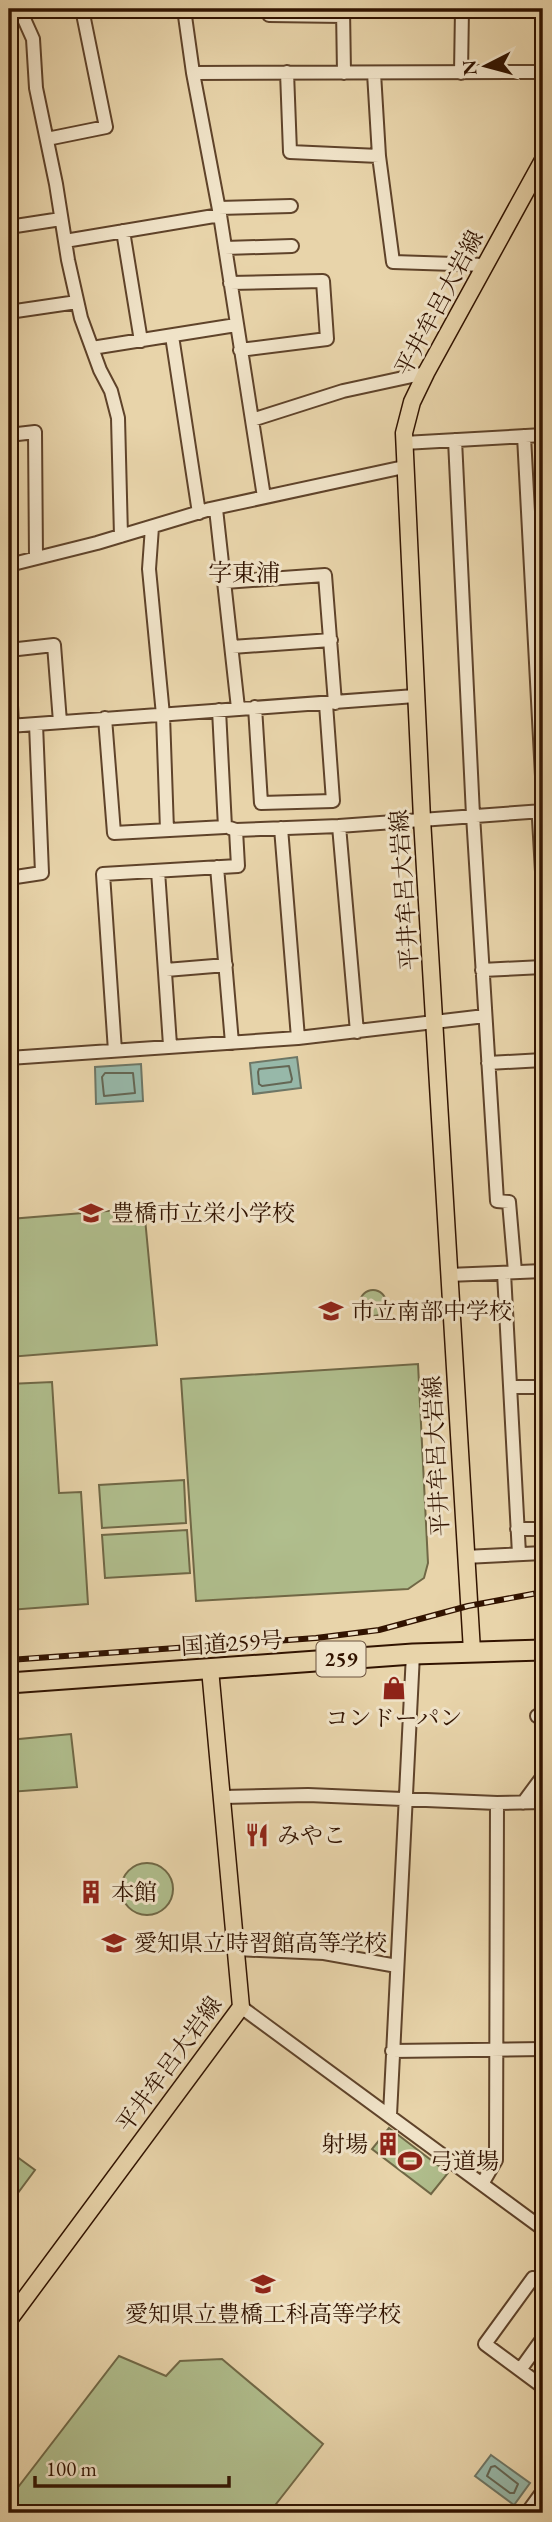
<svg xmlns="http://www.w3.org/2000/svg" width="552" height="2522" viewBox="0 0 552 2522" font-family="'EB Garamond','Noto Serif JP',serif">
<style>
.green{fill:#b0be8d;stroke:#706846;stroke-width:2}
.water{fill:#97b8a9;stroke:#6e7665;stroke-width:2}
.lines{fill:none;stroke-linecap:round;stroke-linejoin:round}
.shore{stroke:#646654;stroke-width:2}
.minor-casing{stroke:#5f432a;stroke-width:16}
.major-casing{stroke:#311300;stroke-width:19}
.highway-casing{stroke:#311300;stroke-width:23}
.minor{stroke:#f0e3c8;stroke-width:12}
.major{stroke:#e8d4aa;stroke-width:16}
.highway{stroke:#e8d4aa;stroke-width:19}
.rail-casing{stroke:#311300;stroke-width:6}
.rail{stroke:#f0e3c8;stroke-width:3.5;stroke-dasharray:10;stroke-linecap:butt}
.labels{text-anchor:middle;stroke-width:6;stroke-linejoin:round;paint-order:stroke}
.shield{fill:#f0e3c8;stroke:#6a513c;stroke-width:2}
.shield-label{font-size:21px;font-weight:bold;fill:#311300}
.street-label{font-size:23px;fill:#311300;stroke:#f0e3c8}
.poi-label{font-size:23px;fill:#311300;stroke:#f0e3c8;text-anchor:start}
.neighbourhood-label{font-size:24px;fill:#311300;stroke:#f0e3c8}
</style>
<rect width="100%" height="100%" fill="#e8d4aa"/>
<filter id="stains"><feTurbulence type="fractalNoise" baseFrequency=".00286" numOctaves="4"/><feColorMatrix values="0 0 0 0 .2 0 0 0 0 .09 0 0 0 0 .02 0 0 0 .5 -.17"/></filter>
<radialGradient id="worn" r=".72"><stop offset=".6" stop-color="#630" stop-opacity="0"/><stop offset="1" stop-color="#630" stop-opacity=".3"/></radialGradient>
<path class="green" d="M144 1208 157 1345 9 1357 10 1219Z
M360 1303a13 13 0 1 1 26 0a13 13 0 1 1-26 0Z
M418 1364 428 1563 424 1578 408 1589 196 1601 181 1379Z
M52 1382 59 1493 81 1492 88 1604 9 1610V1384Z
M184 1480 186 1523 102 1528 99 1485Z
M187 1530 190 1573 105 1578 102 1535Z
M71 1734 77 1787 9 1792V1740Z
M121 1889a26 26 0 1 1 52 0a26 26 0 1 1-52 0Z
M389 2128 448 2173 431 2194 372 2149Z
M9 2151 35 2170 9 2205Z
M119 2356 166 2376 180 2361 222 2359 323 2444 269 2513H14L9 2509V2499Z"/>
<path class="water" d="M297 1057 301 1088 253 1094 250 1063Z
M141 1064 143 1101 96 1104 95 1067Z
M491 2455 530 2483 514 2505 475 2476Z"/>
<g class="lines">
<path class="shore" d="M289 1066 292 1079 291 1082 262 1086 259 1084 258 1072 259 1069Z
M105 1073H133L135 1093 104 1096 102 1077Z
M495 2466 518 2484 514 2493H510L487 2476 491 2467Z"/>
<g class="minor-casing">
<path id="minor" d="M184 9 193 73 220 215 264 497
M343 9 344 73
M20 10 33 39 36 88 56 184 68 260 81 318 100 370 111 391 118 418 121 536
M269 15 343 16
M287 72 290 152 379 156
M193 73 543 72
M374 73 379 156 393 262 485 265
M461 73 462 9
M47 139 106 127 82 9
M219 208 291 206
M9 227 61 219
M123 231 141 341
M65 241 220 215
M225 248 292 246
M230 283 323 281 327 339 240 350
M9 312 77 302
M172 336 199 513
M92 348 236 325
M252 420 343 391 426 373
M9 435 35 432 36 558
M524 436 543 795
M455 440 473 815 497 1201 509 1202 515 1272
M404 443 543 435
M216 509 238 708
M152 527 149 569 163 715 167 830
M9 565 97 543 210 509 404 467
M225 582 325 575 335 703
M232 647 331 640
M9 650 54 645 60 722
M9 665 12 726
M255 707 261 803 333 801 326 704
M105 718 114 833 225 827 219 710
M9 726 415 696
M543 806 539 819 543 889
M339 826 357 1032
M230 828 236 830 339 826 543 811
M281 828 298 1038
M217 867 232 1043
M158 871 170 1045
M9 878 42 873 36 724
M166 970 226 965
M482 970 543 967
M115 1051 103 874 238 866 236 830
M9 1058 298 1038 485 1016
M488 1063 543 1060
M504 1273 519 1554
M448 1275 543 1271
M511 1387H543
M517 1529H543
M465 1557 543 1553
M537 1716H543
M223 1797 308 1795 497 1803 543 1802
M523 1803 543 1776
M236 1949 324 1953 397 1966
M241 2007 543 2229
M392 2051 543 2049
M390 2115 413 1654
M482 2184 496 2160 497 1803
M543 2285 533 2278 485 2344 543 2387
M520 2370 543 2338
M527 2513 543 2491"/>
</g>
<g class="major-casing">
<path id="major" d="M9 18 21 9
M472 1651 422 819 404 433 412 402 426 373 543 160
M9 2320 241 2007 210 1669"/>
</g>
<g class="highway-casing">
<path id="highway" d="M9 1683 413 1654 543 1650"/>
</g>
<use href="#minor" class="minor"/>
<use href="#major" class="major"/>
<use href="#highway" class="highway"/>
<g class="rail-casing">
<path id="rail" d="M9 1660 316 1638 379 1630 468 1606 543 1592"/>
</g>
<use href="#rail" class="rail"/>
</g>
<defs>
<g id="school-bare" transform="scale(1.89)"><path d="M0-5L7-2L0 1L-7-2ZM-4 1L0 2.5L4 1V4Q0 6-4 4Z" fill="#8f2418" stroke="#f0e3c8" stroke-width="2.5" paint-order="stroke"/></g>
<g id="shop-bare" transform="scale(1.89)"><path d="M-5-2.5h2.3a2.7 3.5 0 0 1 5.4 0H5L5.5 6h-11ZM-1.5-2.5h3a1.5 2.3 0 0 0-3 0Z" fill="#8f2418" stroke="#f0e3c8" stroke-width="2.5" paint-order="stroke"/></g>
<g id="restaurant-bare" transform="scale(1.89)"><path d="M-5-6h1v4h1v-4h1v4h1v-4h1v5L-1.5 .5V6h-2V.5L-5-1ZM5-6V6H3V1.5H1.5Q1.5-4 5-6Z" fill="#8f2418" stroke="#f0e3c8" stroke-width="2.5" paint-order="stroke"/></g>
<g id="building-bare" transform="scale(1.89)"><path d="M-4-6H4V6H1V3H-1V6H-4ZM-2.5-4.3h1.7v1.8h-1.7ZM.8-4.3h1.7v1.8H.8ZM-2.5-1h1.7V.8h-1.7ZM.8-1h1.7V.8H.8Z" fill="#8f2418" stroke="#f0e3c8" stroke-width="2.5" paint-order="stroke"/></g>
<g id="stadium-bare" transform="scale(1.89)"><path d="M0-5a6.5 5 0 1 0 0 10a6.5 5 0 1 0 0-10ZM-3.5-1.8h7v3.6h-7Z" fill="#8f2418" stroke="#f0e3c8" stroke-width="2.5" paint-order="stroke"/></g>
</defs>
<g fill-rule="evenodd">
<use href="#school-bare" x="91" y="1213"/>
<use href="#school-bare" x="331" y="1311"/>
<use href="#shop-bare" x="394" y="1688"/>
<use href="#restaurant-bare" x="257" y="1835"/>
<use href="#building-bare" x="91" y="1892"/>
<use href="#school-bare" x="114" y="1943"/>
<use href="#building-bare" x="388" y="2144"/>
<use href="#stadium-bare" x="410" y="2161"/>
<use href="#school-bare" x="263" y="2284"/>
</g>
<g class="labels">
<rect class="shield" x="316.5" y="1641.5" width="49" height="35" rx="5"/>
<g class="shield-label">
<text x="341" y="1666">259</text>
</g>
<g class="street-label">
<text transform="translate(439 303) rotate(-62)" y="8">平井牟呂大岩線</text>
<text transform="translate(404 890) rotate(-94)" y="8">平井牟呂大岩線</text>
<text transform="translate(436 1456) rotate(-93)" y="8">平井牟呂大岩線</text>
<text transform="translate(232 1643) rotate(-4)" y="8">国道259号</text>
<text transform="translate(169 2064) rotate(-54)" y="8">平井牟呂大岩線</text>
</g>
<g class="poi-label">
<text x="111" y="1221">豊橋市立栄小学校</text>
<text x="351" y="1319">市立南部中学校</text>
<text x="394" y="1726" text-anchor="middle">コンドーパン</text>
<text x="277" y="1843">みやこ</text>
<text x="111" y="1900">本館</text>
<text x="134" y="1951">愛知県立時習館高等学校</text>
<text x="368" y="2152" text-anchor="end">射場</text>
<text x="430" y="2169">弓道場</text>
<text x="263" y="2322" text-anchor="middle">愛知県立豊橋工科高等学校</text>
</g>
<g class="neighbourhood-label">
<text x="244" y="581">字東浦</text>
</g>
</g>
<rect width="552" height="2522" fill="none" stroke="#e8d4aa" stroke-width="35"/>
<rect x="10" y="10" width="531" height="2501" fill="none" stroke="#311300" stroke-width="3.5"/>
<rect x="18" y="18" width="517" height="2487" fill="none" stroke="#311300" stroke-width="2"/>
<g transform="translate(486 66) rotate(264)" stroke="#f0e3c8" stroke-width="5" paint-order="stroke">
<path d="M0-5L12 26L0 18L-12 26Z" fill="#311300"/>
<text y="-10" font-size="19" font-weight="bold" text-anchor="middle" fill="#311300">N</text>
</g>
<path d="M35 2476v10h194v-10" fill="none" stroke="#311300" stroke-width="3.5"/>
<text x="46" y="2476" font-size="21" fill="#311300" stroke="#f0e3c8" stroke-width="5" paint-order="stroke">100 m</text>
<rect width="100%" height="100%" filter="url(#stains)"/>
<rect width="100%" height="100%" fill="url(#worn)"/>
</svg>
